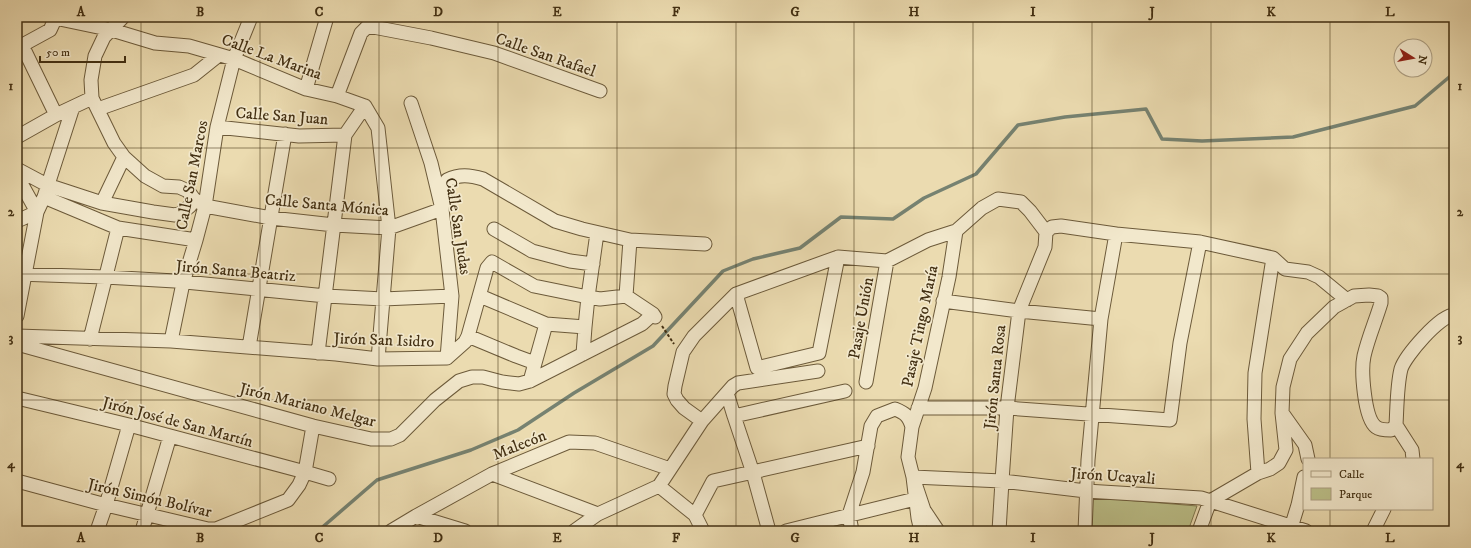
<svg xmlns="http://www.w3.org/2000/svg" width="1471" height="548" viewBox="0 0 1471 548" font-family="'IM FELL DW Pica',serif">
<style>
.green{fill:#bbbf88;stroke:#7e774d}
.lines{fill:none;stroke-linecap:round;stroke-linejoin:round}
.stream{stroke:#768271;stroke-width:3.5}
.minor-casing{stroke:#6c5a3a;stroke-width:15}
.path{stroke:#422f12;stroke-width:2;stroke-dasharray:3 2;stroke-linecap:butt}
.minor{stroke:#f2e8cc;stroke-width:13}
.grid{fill:none;stroke:#422f12;stroke-width:1;stroke-opacity:0.55}
.labels{text-anchor:middle;stroke-width:3.5;stroke-linejoin:round;paint-order:stroke}
.street-label{font-size:16px;fill:#422f12;stroke:#f2e8cc}
.neatline{fill:none;stroke:#422f12;stroke-width:1.5}
.grid-label{font-size:13px;text-anchor:middle;font-weight:bold;fill:#422f12}
</style>
<rect width="100%" height="100%" fill="#ebdbb0"/>
<filter id="stains"><feTurbulence type="fractalNoise" baseFrequency=".005" numOctaves="4"/><feColorMatrix values="0 0 0 0 .2 0 0 0 0 .09 0 0 0 0 .02 0 0 0 .5 -.17"/></filter>
<radialGradient id="worn" r=".72"><stop offset=".6" stop-color="#630" stop-opacity="0"/><stop offset="1" stop-color="#630" stop-opacity=".3"/></radialGradient>
<path class="green" d="M1089 497 1197 506 1188 531H1089Z"/>
<g class="lines">
<path class="stream" d="M318 531 377 480 471 450 518 430 574 393 653 346 723 271 753 259 800 248 841 217 893 219 924 198 976 174 1018 125 1065 117 1146 109 1162 139 1202 141 1293 137 1415 106 1454 73"/>
<g class="minor-casing">
<path id="minor" d="M50 17 112 30 155 43 189 46 234 59 306 89 337 96 365 106
M22 45 56 115
M17 48 50 30 56 17
M306 89 327 17
M337 96 361 33 368 26 431 38 494 53 600 91
M411 103 431 163 442 209 452 296 447 358
M365 106 378 128 389 228 378 359
M98 109 194 75 219 55
M217 127 299 136 345 135
M17 137 56 115 92 98
M17 169 47 185 102 203 153 212 175 215 181 213 190 206 194 199 188 191 179 187 163 186 145 176 124 157 114 143 92 98 91 80 95 56 104 37 123 17
M17 176 37 212 17 316
M44 197 118 228 196 240
M194 199 205 206 271 218 334 225 389 228 442 209 447 180C459 174 470 175 483 179L555 221 582 229 630 240 705 244
M102 203 124 157
M17 221 37 212 44 197 73 107
M494 229 532 251 570 261 593 264
M1046 232 1052 227 1061 226 1116 234 1200 242 1273 258 1255 373 1254 419 1258 473
M1273 258 1285 269 1308 272 1319 277 1347 300
M17 274 105 277 175 281 326 296 383 299 452 296
M736 294 838 257
M480 296 546 324
M626 296 630 240
M943 301 1019 311 1101 319
M17 336 171 341 336 354 378 359 447 358 465 342 468 336 487 268 492 262 534 286 588 297 600 299 626 296 653 314 655 317
M468 336 516 356 535 363
M90 339 118 228
M171 341 183 283 196 240 205 206 217 127 234 59 251 17
M17 344 313 426 371 439H391L400 435 435 400 459 381 472 377H483L502 382 519 384 530 381 642 324 653 314
M249 347 285 134
M318 353 345 135 365 106
M583 354 585 327
M530 381 546 324 585 327 588 297 597 233
M866 382 887 261
M727 393 734 416 753 473 769 531
M17 398 129 425 305 472 329 479
M918 408H1007L1170 420 1180 343 1200 242
M1283 414 1305 445 1308 459
M734 416 845 391
M702 421 684 408 677 400 674 394 675 386 683 352 694 336 736 294 757 368 819 353 838 257 887 261 928 240 956 231 982 208 998 199 1021 202 1030 211 1046 232
M1396 425 1412 450 1413 459
M492 474 598 514
M17 481 106 505 208 529H216L288 500 299 485 305 472 313 426
M659 486 695 515 703 531
M695 515 713 481 868 446
M416 516 465 531
M97 531 106 505 129 425
M142 531 170 436
M391 531 416 516 492 474 569 442 595 443 670 469
M574 531 598 514 659 486 702 421 733 386 738 383 818 371
M786 531 915 499
M852 531 849 515 863 472 871 426 877 416 895 409C905 413 909 416 912 427
M921 531 918 518 913 477 1002 481 1086 491 1201 498 1306 531
M938 531 924 510 913 477 908 457 912 427 925 388 949 277 956 231
M999 531 1002 481 1007 408 1019 311 1045 247 1046 232
M1085 531 1088 460 1101 319 1116 234
M1199 531 1210 501 1258 473 1270 469 1279 463 1286 450 1282 413 1283 387 1290 359 1307 333 1334 307 1354 296 1369 295 1378 296 1381 298V303C1376 320 1368 338 1364 356 1361 370 1364 418 1376 427 1380 430 1386 430 1391 430L1396 425C1397 408 1397 385 1401 369 1405 356 1440 315 1454 315
M1290 531 1298 505 1304 477
M1373 531 1384 509"/>
</g>
<path class="path" d="M662 326 674 344"/>
<use href="#minor" class="minor"/>
</g>
<path class="grid" d="M141 17V531M260 17V531M379 17V531M498 17V531M617 17V531M736 17V531M854 17V531M973 17V531M1092 17V531M1211 17V531M1330 17V459M17 148H1454M17 274H1454M17 400H1454M1330 509V531"/>
<g class="labels">
<g class="street-label">
<text transform="translate(546 54) rotate(19)" y="6">Calle San Rafael</text>
<text transform="translate(272 56) rotate(20)" y="6">Calle La Marina</text>
<text transform="translate(282 115) rotate(4)" y="6">Calle San Juan</text>
<text transform="translate(191 175) rotate(-79)" y="6">Calle San Marcos</text>
<text transform="translate(327 204) rotate(5)" y="6">Calle Santa Mónica</text>
<text transform="translate(459 226) rotate(81)" y="6">Calle San Judas</text>
<text transform="translate(236 270) rotate(5)" y="6">Jirón Santa Beatriz</text>
<text transform="translate(860 318) rotate(-80)" y="6">Pasaje Unión</text>
<text transform="translate(919 326) rotate(-78)" y="6">Pasaje Tingo María</text>
<text transform="translate(384 339) rotate(2)" y="6">Jirón San Isidro</text>
<text transform="translate(994 377) rotate(-84)" y="6">Jirón Santa Rosa</text>
<text transform="translate(308 404) rotate(14)" y="6">Jirón Mariano Melgar</text>
<text transform="translate(178 421) rotate(15)" y="6">Jirón José de San Martín</text>
<text transform="translate(519 444) rotate(-22)" y="6">Malecón</text>
<text transform="translate(1113 475) rotate(4)" y="6">Jirón Ucayali</text>
<text transform="translate(150 497) rotate(13)" y="6">Jirón Simón Bolívar</text>
</g>
</g>
<rect width="1471" height="548" fill="none" stroke="#ebdbb0" stroke-width="44"/>
<rect x="1303" y="458" width="130" height="52" fill="#f2e8cc" stroke="#ac9e82"/>
<rect x="1311" y="471" width="20" height="6" fill="#f2e8cc" stroke="#ac9e82"/>
<text x="1339" y="478" font-size="12" fill="#422f12">Calle</text>
<rect x="1311" y="488" width="20" height="12" fill="#bbbf88" stroke="#ac9e82"/>
<text x="1339" y="498" font-size="12" fill="#422f12">Parque</text>
<g transform="translate(1413 58) rotate(101)"><circle r="19" fill="#f2e8cc" stroke="#ac9e82"/>
<path d="M0-3L7 15L0 10L-7 15Z" fill="#8f2418"/>
<text y="-6" font-size="11" font-weight="bold" text-anchor="middle" fill="#422f12">N</text>
</g>
<path d="M40 56v6h85v-6" fill="none" stroke="#422f12" stroke-width="2"/>
<text x="46" y="56" font-size="12" fill="#422f12" stroke="#f2e8cc" stroke-width="3" paint-order="stroke">50 m</text>
<rect x="22" y="22" width="1427" height="504" class="neatline"/>
<g class="grid-label">
<text x="81" y="16">A</text>
<text x="200" y="16">B</text>
<text x="319" y="16">C</text>
<text x="438" y="16">D</text>
<text x="557" y="16">E</text>
<text x="676" y="16">F</text>
<text x="795" y="16">G</text>
<text x="914" y="16">H</text>
<text x="1033" y="16">I</text>
<text x="1152" y="16">J</text>
<text x="1271" y="16">K</text>
<text x="1390" y="16">L</text>
<text x="11" y="90">1</text>
<text x="1460" y="90">1</text>
<text x="11" y="216">2</text>
<text x="1460" y="216">2</text>
<text x="11" y="342">3</text>
<text x="1460" y="342">3</text>
<text x="11" y="468">4</text>
<text x="1460" y="468">4</text>
<text x="81" y="542">A</text>
<text x="200" y="542">B</text>
<text x="319" y="542">C</text>
<text x="438" y="542">D</text>
<text x="557" y="542">E</text>
<text x="676" y="542">F</text>
<text x="795" y="542">G</text>
<text x="914" y="542">H</text>
<text x="1033" y="542">I</text>
<text x="1152" y="542">J</text>
<text x="1271" y="542">K</text>
<text x="1390" y="542">L</text>
</g>
<rect width="100%" height="100%" filter="url(#stains)"/>
<rect width="100%" height="100%" fill="url(#worn)"/>
</svg>
